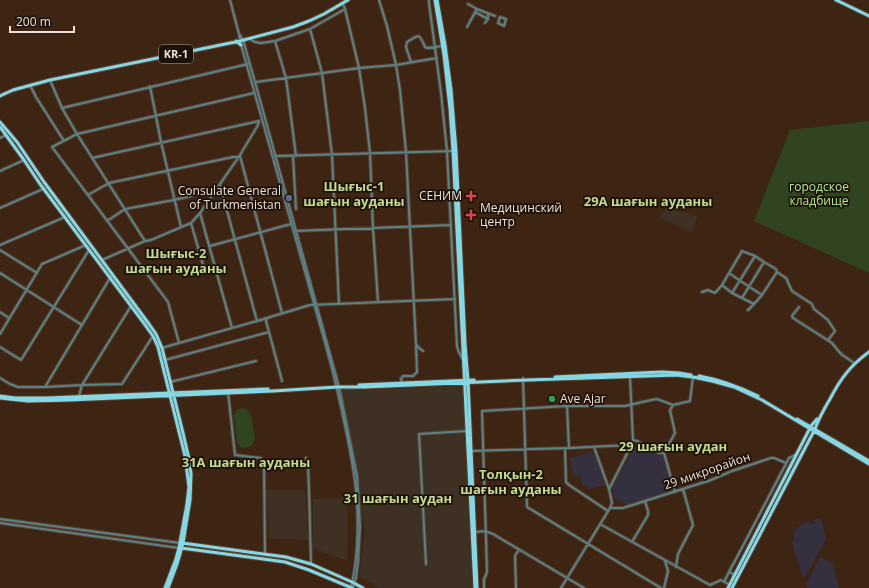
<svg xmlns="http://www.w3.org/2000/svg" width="869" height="588" viewBox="0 0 869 588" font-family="'Open Sans',sans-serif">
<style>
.commercial{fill:#3e3023}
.education{fill:#343040}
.green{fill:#304422}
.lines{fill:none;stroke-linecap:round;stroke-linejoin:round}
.minor-casing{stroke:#5a4232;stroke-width:4}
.major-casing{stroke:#5a4232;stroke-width:5}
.minor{stroke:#5b8187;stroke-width:2}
.major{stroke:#85d7e4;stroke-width:3}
.health-dot{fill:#e0444e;stroke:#1c1109;stroke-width:1.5}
.service-dot{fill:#5c6f8a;stroke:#1c1109;stroke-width:1.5}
.leisure-dot{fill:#2e9e5b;stroke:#1c1109;stroke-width:1.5}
.labels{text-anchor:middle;stroke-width:3.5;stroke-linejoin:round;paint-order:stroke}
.shield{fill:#1c1109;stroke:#b1a298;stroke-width:1}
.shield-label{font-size:11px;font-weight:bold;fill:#f1e0d5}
.park-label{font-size:12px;fill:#b4e890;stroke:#1c1109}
.poi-label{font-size:12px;fill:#f1e0d5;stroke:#1c1109;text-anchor:end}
.street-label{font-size:12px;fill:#f1e0d5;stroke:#1c1109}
.neighbourhood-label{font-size:13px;font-weight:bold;fill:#c5db91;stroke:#1c1109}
</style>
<rect width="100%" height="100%" fill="#3d2413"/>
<path class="commercial" d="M667 206 698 217 691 232 659 218Z
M465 386 473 588H379L359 576 365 531 337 389H361Z
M266 490H305L308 540 269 539Z
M348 498 347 561 313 548V499Z"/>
<path class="education" d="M636 444 657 455H663L673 491 628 505 614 498 612 488Z
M594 451 605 485 588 490 587 485 583 486 580 475 574 476 570 465 572 464 570 458Z
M815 519H819L822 521 826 540 805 577 802 575 792 542 795 539 794 538 793 535 797 527 809 521 812 524H815L814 520Z
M820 557 833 564 839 588H808L806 584Z"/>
<path class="green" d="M869 121V273L754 221 790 130Z
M244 408 247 410 251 415 255 438 253 444 249 447 244 448 240 446 237 442 234 416C235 410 238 408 244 408Z"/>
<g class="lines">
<g class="minor-casing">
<path id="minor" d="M230 0 239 34 240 41 326 346C334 375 341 405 347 435 350 450 353 466 355 481 359 514 359 555 351 588
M379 0 387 26 396 65 400 90 406 152 416 344 419 348 423 351
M429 0V3L441 93 447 151 457 346 458 350 463 360
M345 9 359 68 365 108 370 153 373 228 378 302
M477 9 495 16
M475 12 488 19
M500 17 506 19 504 26 498 23Z
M485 23 488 19V14
M467 27 477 9 468 4
M310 29 322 73 332 155 339 304
M240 35 243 40 255 82 339 387 357 476 360 526 358 562 356 578 353 588
M250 39 255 42 261 43 275 41 310 29 345 9 343 4
M275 41 286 78 296 156
M411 62 406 47 407 42C420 34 419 33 425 47L427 48 443 46
M50 80 62 108 77 134 145 241
M256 82 359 68 396 65 437 58
M30 85 36 97 64 141
M150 86 161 142 181 227
M254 93 77 134 52 147 168 302 179 343 257 321
M62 108 248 64
M0 138 6 135
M240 156 282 313
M275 156 453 151
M293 156 296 209
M92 158 259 121
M0 171 24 160
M220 185 257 321 310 305 455 299
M88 195 109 183 233 157H238
M0 208 43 189
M200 213 232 328
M107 221 125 209 174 200 216 190
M191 223 204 268 215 265
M294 231 451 225
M0 245 65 217
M210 246 291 224
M0 250 37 273
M102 260 145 241 151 240 191 223 200 213 240 155 258 125 259 121
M764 262 776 269 777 272 786 278 792 291 812 304 814 309 828 320 835 331 828 340
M0 273 82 325
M722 285 729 273
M702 292 708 290 715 293 722 285 732 293 755 256 742 251 729 273C740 281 751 288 762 295L777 272
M732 293 742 298 764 262 755 256
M742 298 754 304 748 310
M754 304 762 295
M799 307 792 316 793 318 832 343 841 354 854 363
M0 312 9 318
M267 318 266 321 269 332 282 381
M0 334 42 264 86 245
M0 347 21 360 89 250
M162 348 179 343
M165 360 269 332
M0 378 10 384 18 387H45L82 385 122 384 153 336
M523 378 527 507 661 588
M170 382 256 361
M402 383 401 379 403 376H413L417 372 416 346
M45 387 110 278 113 275
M228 392 235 455 261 458 264 463 265 554
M79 396 82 385 131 306
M567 406 569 448
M633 440 637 441 659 453H664
M594 447 609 489
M565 448 566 482 569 485 608 511
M471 451 569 448 629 445 631 446
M306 458 308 465 309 490 311 563
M675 492 664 453 675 433 670 410 673 405 690 401 693 377
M610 508H623L711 480 732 471 771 458H774L786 463
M0 519 180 543
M0 523 179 548
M600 524 710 585 721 580 730 585
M475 532 485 531 493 534 584 588
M632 542 648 515V511L645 501
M426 564 419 434 467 431
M676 567 678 554 693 525 683 489
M735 575 729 572 745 542 789 458 795 455
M724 582 729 572
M484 588V579L486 575 487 571 482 411 567 406H625L651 400 657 399 673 405
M516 588 515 556 519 549
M561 588 610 508 612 503 609 489 631 446 633 440 630 377
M664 588 668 571 665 561"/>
</g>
<g class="major-casing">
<path id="major" d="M435 0 444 55 450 108 453 151 475 588
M437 0 445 45 451 90 456 151 465 344 468 381 477 588
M836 0 869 16
M236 41 241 45
M0 96 13 90 50 80 240 41 293 27 309 21 324 14 348 0
M0 122 17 142 44 182 149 324 156 334 162 348 183 433 189 459 191 474 190 500 183 543 177 564 168 588
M0 127 24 160 40 184 143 322 153 336 158 347 185 456 189 487 187 504 179 548 176 559 165 588
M699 376C721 380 737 386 758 396
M555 377 662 372 679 373 691 375
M359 385 474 380
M0 396 15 398H47L268 389
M0 398 28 401 69 400 273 391 337 387H364L527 380 676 375 693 377 712 381 734 387 762 400 869 464
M797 419 869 461
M182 543 286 557 311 564 352 582 363 588
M181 548 285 562 309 570 352 588
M728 588 811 426 817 419
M732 588 815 429C819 418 824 409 830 399 841 378 850 366 869 352"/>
</g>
<use href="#minor" class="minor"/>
<use href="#major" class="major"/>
</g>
<g class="health-dot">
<path d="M469 190h4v4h4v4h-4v4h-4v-4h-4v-4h4z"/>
<path d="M469 209h4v4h4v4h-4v4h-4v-4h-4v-4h4z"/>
</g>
<circle class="service-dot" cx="289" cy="198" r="4"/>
<circle class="leisure-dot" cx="552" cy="399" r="4"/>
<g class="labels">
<rect class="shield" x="159" y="45" width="34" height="18" rx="3"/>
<g class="shield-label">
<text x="176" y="58">KR-1</text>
</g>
<g class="park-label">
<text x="819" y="191">городское<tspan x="819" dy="14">кладбище</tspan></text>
</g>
<g class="poi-label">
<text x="281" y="195">Consulate General<tspan x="281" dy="14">of Turkmenistan</tspan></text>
<text x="462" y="200">СЕНИМ</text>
<text x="480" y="212" text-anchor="start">Медицинский<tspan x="480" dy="14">центр</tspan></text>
<text x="560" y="403" text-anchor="start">Ave Ajar</text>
</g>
<g class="street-label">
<text transform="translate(707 471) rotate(-19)" y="4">29 микрорайон</text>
</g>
<g class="neighbourhood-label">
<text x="354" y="191">Шығыс-1<tspan x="354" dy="15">шағын ауданы</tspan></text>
<text x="648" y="206">29А шағын ауданы</text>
<text x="176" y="258">Шығыс-2<tspan x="176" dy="15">шағын ауданы</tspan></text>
<text x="673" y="451">29 шағын аудан</text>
<text x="246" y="467">31А шағын ауданы</text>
<text x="511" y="479">Толқын-2<tspan x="511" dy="15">шағын ауданы</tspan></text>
<text x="398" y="503">31 шағын аудан</text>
</g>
</g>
<path d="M10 26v6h64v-6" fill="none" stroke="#f1e0d5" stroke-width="2"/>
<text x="16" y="26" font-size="12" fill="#f1e0d5" stroke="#1c1109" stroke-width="3" paint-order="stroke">200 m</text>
</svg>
